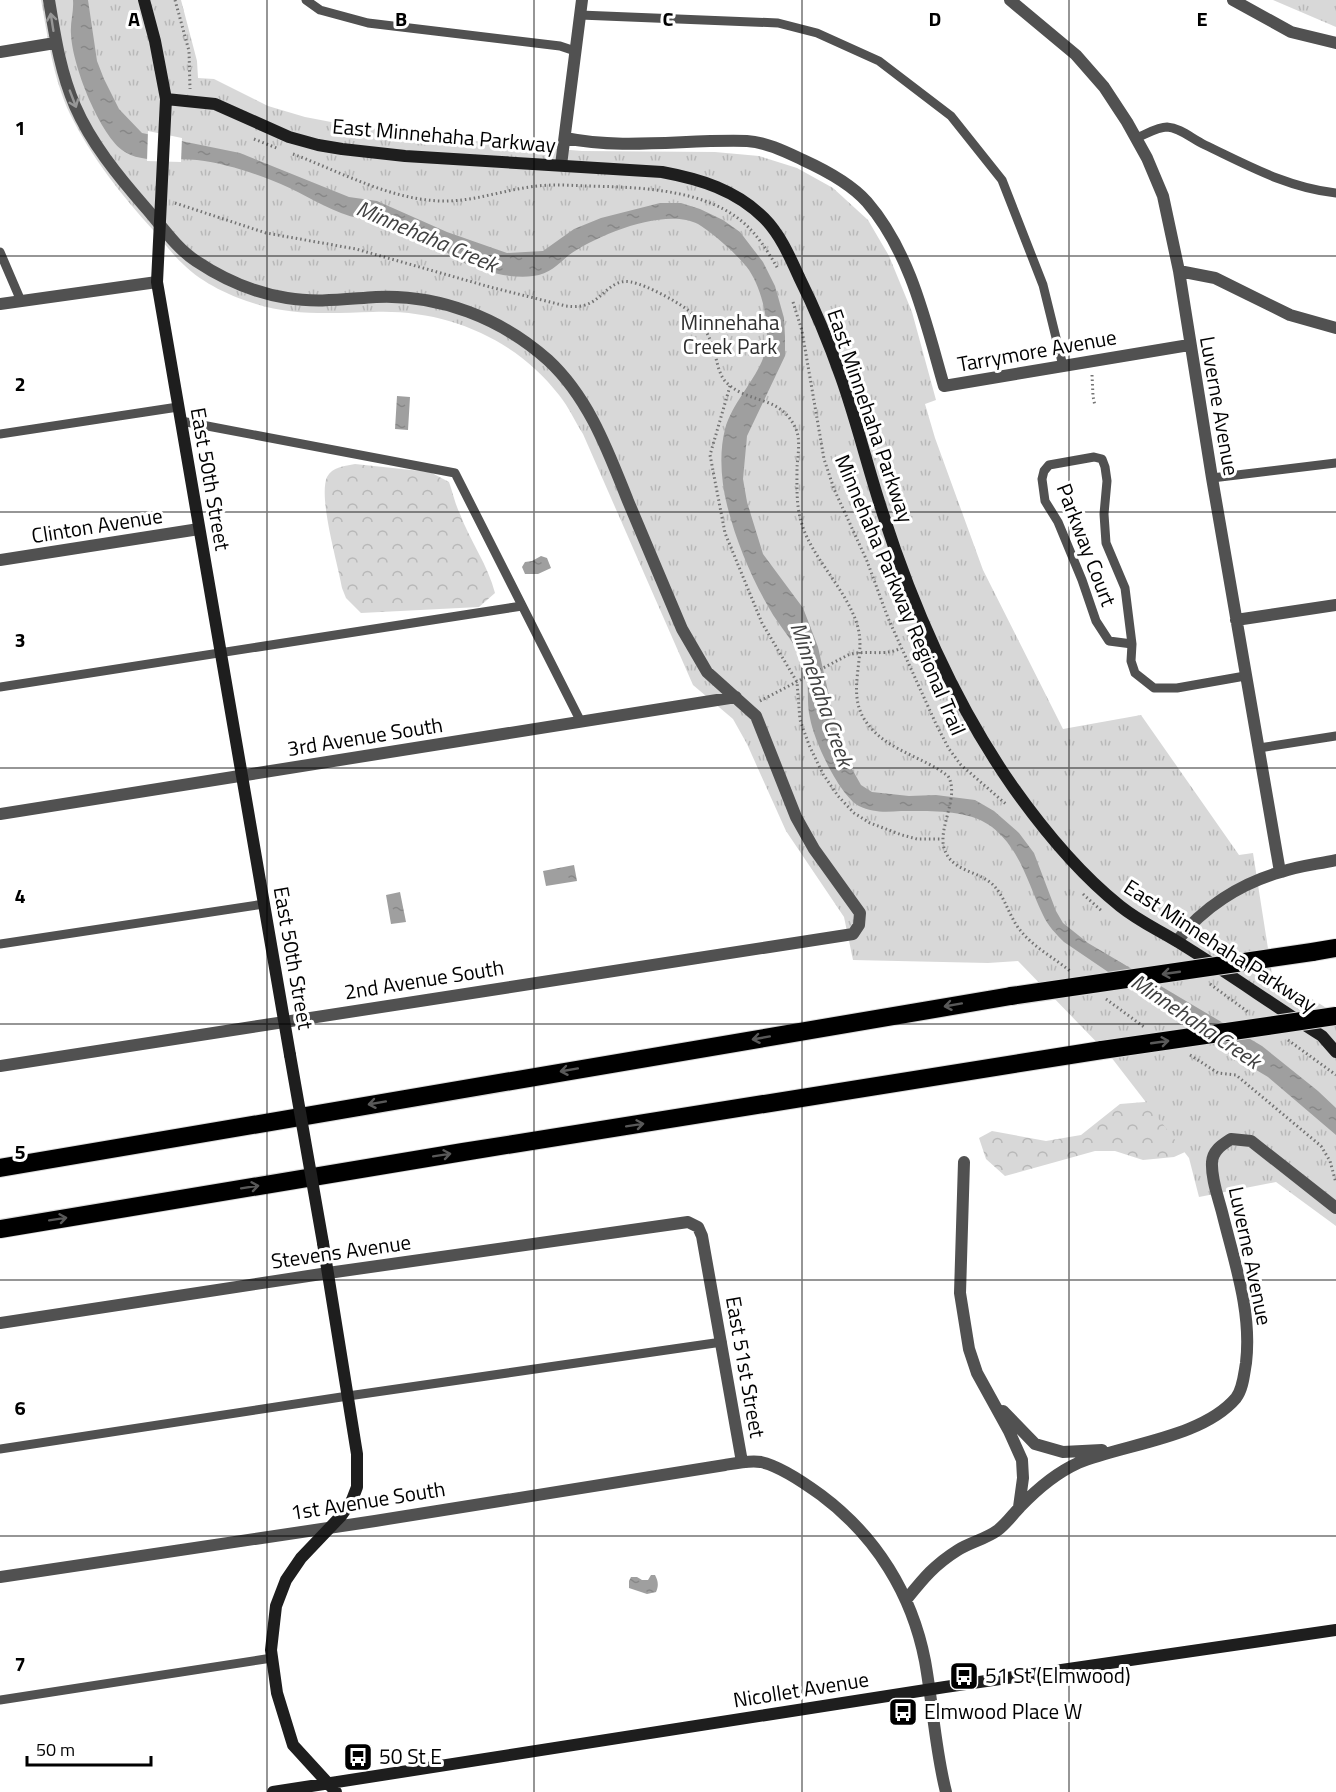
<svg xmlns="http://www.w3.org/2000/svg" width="1336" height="1792" viewBox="0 0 1336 1792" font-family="'Titillium Web',sans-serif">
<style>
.forest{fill:url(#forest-crowns)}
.park{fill:url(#park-tufts)}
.water{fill:url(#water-ripples)}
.pier{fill:#fff}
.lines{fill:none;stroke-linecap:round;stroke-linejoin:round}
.highway-casing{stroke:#dbdbdb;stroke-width:20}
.path{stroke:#737373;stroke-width:3;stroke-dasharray:1.5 3;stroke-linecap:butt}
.lane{stroke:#515151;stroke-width:9}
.street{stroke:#515151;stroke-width:12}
.secondary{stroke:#1e1e1e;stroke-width:12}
.highway{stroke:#000;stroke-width:18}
.highway-bridge-casing{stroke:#dbdbdb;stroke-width:20;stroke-linecap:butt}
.secondary-bridge{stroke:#1e1e1e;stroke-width:12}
.highway-bridge{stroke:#000;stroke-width:18}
.oneway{stroke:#979797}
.oneway2{stroke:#595959}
.grid{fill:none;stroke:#000;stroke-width:1.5;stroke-opacity:0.55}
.labels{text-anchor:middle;stroke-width:6;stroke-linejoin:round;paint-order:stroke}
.street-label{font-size:21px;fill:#000;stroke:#fff}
.park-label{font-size:21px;fill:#2f2f2f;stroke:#fff}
.poi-label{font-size:21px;fill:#000;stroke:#fff;text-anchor:start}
.water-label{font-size:22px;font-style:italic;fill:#404040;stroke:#fff}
.grid-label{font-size:20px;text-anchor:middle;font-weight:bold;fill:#000;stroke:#fff;stroke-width:6;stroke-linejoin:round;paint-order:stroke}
</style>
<defs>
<pattern id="forest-crowns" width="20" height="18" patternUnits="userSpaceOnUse" patternTransform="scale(1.5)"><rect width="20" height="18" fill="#d8d8d8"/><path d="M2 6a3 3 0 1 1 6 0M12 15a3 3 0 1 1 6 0" fill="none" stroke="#b8b8b8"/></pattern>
<pattern id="park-tufts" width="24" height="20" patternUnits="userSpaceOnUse" patternTransform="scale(1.5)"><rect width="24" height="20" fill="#d8d8d8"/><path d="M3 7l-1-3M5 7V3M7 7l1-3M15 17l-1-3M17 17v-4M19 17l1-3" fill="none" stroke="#b8b8b8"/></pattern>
<pattern id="water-ripples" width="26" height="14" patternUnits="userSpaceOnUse" patternTransform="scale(1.5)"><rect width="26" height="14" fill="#9f9f9f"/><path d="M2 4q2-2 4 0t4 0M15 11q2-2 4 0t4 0" fill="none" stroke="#878787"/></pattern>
</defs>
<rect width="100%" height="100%" fill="#fff"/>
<path class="forest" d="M355 464 430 472 449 482C453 493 455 504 460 514 470 541 488 565 495 593L479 607 361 613 346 598 342 588C338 564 318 498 327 477 332 467 345 466 355 464Z
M1157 1101 1205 1143 1174 1157 1143 1160 1115 1151H1095L1005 1176 986 1159 979 1138 992 1131 1046 1141 1081 1135 1120 1104Z"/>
<path class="park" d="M41 0H181L197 61 198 78 214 79 268 106 305 117 352 126 500 144 582 151 715 152 759 156 797 168 833 188 868 220 889 256 912 312 936 400 925 404 935 438 983 570 1063 729 1141 715 1239 855 1253 853 1272 974 1336 1014V1226L1276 1182 1199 1197 1189 1158 1111 1057 1018 961 988 963 853 960 844 917 786 831 747 744 733 719 693 685 583 434C575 422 569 407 559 395 515 338 445 309 373 312 334 313 293 316 256 304 232 297 202 283 184 265 173 255 164 243 154 231 122 196 91 157 70 114 53 78 48 38 41 0Z
M1273 0H1336V27Z"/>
<path class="water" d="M73 0H88L97 61 104 79 119 109 142 133 240 153 349 197 377 201 447 232 507 253 543 251 574 229 601 218 660 203H681L700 209 723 220 740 232 763 262 775 286 784 318 785 337V356L747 436 743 479 747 502 763 554 803 608 810 626 818 647 832 709 852 769 861 785 872 792 909 796 936 795 975 800 994 811 1019 833 1034 853 1056 911 1063 923 1088 943 1262 1046 1318 1091 1336 1108V1135L1268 1077 1226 1052 1064 942C1056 934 1048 926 1043 915 1028 884 1021 850 992 827 969 809 929 811 901 811 887 812 873 813 859 806 839 795 814 741 810 718 806 701 810 684 805 667 798 645 780 628 769 608 751 577 736 541 727 505 721 481 719 453 725 429 732 404 752 384 762 361 773 335 764 293 749 270 739 256 713 233 698 224 665 207 597 235 569 255 557 265 550 274 533 276 510 279 479 271 458 260 451 256 444 250 437 245 429 241 421 240 413 237 403 232 393 225 383 221 371 216 368 219 358 218 352 217 347 215 341 213 317 204 296 189 271 180 248 171 222 163 197 160 173 157 142 165 122 150 98 131 72 64 71 34 70 22 74 12 73 0Z
M397 396 410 397 408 430 395 429Z
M541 556 547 558 551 568 538 574H525L522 567 525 562 532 561Z
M574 865 577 881 546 886 543 871Z
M400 892 406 922 391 924 386 895Z
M651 1575H655C658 1581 659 1585 656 1592L647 1594 629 1588V1581L631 1577H637L642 1580H648Z"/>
<path class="pier" d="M148 131 182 138 181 162 147 161Z"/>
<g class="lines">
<g class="highway-casing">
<path id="highway" d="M1312 952 1336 948
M0 1168 1011 996
M0 1229 463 1152 1102 1050"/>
</g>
<path class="path" d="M175 0 189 51 190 89
M254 139 279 149
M293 154C341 172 389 199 440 201 472 202 500 191 530 187 548 184 567 185 585 186 633 187 699 188 739 219 756 232 767 250 778 269
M175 203 266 233 356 249 490 287 566 306C573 307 581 307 588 304 603 298 612 278 631 282 647 285 683 304 695 316 703 324 709 336 713 347 717 359 718 376 728 384 750 404 779 395 795 427 801 438 798 454 797 467 797 484 796 505 801 521 810 556 845 587 857 624 867 655 847 688 863 717 882 750 921 755 948 776 960 796 938 827 944 848 951 871 975 870 991 883 1005 895 1008 915 1020 930 1033 947 1053 957 1070 971
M793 302 802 331 824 459 834 489 867 561 888 618 936 724 949 749 961 765 1007 805
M1092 375 1093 396 1095 406
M730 386 710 455 725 533 762 623 797 682 800 720 809 745 823 774 838 796 854 813 870 823 902 835 917 839H942
M760 701 848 655C865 649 885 657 901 648
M1083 894 1103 912
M1210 984 1248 1012
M1106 999 1144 1027
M1288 1040 1336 1075
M1190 1055 1218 1073 1236 1075 1321 1146 1330 1161 1336 1183"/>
<path class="lane" d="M306 0 320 10 368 23 560 46 575 51
M580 15 778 23 817 33 879 61 951 116 1002 180 1043 285 1063 366
M1136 138C1145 135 1157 127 1167 127 1181 128 1192 139 1205 145 1247 165 1288 188 1336 193
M0 252 21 301
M181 421 455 473 581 722
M0 434 178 407
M1212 478 1336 463
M1132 644 1109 641 1096 621 1082 580 1058 522 1045 501 1042 479 1044 471 1049 465 1094 457 1102 459 1105 467 1107 481 1104 514 1106 543 1125 588 1132 644 1131 661 1135 673 1154 688H1177L1245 676
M0 687 522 606
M1259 748 1336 736
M0 944 264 904
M0 1449 348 1396 722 1342
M0 1700 272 1658"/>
<path class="street" d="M1010 0 1076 55 1104 87 1127 122 1147 158 1163 196 1179 271 1212 478 1280 872
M1233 0 1291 32 1336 43
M0 52 55 43
M565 138C624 150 687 139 747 141 766 142 786 152 803 160 825 170 851 184 867 202 911 253 926 324 944 386L1189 345
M561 165 582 0
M1179 271 1215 278 1290 315 1336 328
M0 304 157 282
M0 560 199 529
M1236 620 1336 605
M0 814 736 697
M1177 941C1202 908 1241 883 1281 872 1298 866 1318 864 1336 860
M0 1066 853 934 859 925 860 913 814 849 796 817 756 716 707 672 682 629C664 586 646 544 628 501 608 451 589 398 548 360 501 318 439 294 376 297 345 299 317 303 287 298 255 293 223 279 196 261 175 247 162 226 145 207 118 176 91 143 75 106 60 71 55 36 49 0
M964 1162 960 1293 969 1349 977 1373 1009 1431 1022 1460 1023 1478 1019 1507
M0 1323 328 1273 688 1222 698 1227 702 1236 742 1462
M1003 1411 1035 1444 1063 1452 1102 1450
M0 1577 375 1521 725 1465C736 1463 750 1460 761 1462 780 1466 806 1484 821 1495 876 1536 912 1594 925 1661 933 1705 935 1749 946 1792
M906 1600C923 1579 934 1565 958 1550 971 1542 986 1539 998 1530 1007 1523 1013 1514 1020 1507 1037 1489 1056 1473 1078 1463 1124 1444 1202 1438 1236 1398 1243 1389 1244 1374 1246 1363 1252 1313 1235 1264 1223 1216 1219 1199 1211 1180 1212 1162 1213 1150 1222 1145 1231 1139L1251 1141 1336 1208"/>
<path class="secondary" d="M144 0 155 41 166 99 157 282 290 1055
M166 99 215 104 289 137 318 145 342 149 405 156 662 172C700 179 736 190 764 218 780 234 790 257 799 277 815 309 829 343 841 377 857 422 868 469 883 514 914 610 955 704 1013 787 1042 828 1080 874 1120 906 1140 922 1157 929 1178 942 1227 972 1273 1005 1322 1036L1336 1052
M323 1243 357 1454V1487L352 1500 341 1516 301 1558 286 1580 276 1606 271 1650 277 1693 293 1745 336 1792
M273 1792 945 1687 1336 1630"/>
<use href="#highway" class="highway"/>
<g class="highway-bridge-casing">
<path id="highway-bridge" d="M1011 996 1312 952
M1102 1050 1336 1016"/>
</g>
<path class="secondary-bridge" d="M290 1055 323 1243"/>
<use href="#highway-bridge" class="highway-bridge"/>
</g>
<defs><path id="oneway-shaft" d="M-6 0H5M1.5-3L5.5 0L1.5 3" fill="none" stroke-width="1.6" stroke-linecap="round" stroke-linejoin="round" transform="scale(1.5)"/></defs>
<g class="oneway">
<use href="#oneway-shaft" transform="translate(52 22) rotate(-99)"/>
<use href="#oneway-shaft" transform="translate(73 99) rotate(69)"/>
</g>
<g class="oneway2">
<use href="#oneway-shaft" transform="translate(1171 973) rotate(172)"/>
<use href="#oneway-shaft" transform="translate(953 1005) rotate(170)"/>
<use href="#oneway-shaft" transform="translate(761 1038) rotate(170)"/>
<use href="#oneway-shaft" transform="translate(1160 1042) rotate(-8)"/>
<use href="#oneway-shaft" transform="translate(569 1070) rotate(170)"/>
<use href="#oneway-shaft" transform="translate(377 1103) rotate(170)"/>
<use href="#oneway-shaft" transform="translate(635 1125) rotate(-9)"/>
<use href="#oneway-shaft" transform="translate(442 1155) rotate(-9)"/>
<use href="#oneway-shaft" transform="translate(250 1187) rotate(-9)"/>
<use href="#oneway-shaft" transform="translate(58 1219) rotate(-9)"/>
</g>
<path class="grid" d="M267 0V1792M534 0V1792M802 0V1792M1069 0V1792M0 256H1336M0 512H1336M0 768H1336M0 1024H1336M0 1280H1336M0 1536H1336"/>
<defs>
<g id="bus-square" transform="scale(1.5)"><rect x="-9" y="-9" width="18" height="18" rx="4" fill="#000" stroke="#fff"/><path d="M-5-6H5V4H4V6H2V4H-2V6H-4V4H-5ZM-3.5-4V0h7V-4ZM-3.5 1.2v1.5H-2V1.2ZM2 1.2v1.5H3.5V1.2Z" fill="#fff"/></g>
</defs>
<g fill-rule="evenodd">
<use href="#bus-square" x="964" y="1676"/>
<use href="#bus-square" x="903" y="1712"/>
<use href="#bus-square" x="358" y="1757"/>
</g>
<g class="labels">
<g class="street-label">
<text transform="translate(444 136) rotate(5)" y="7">East Minnehaha Parkway</text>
<text transform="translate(1037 351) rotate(-10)" y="7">Tarrymore Avenue</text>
<text transform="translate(1219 406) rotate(80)" y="7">Luverne Avenue</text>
<text transform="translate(870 416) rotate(71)" y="7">East Minnehaha Parkway</text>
<text transform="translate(210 479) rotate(80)" y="7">East 50th Street</text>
<text transform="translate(97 526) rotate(-9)" y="7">Clinton Avenue</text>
<text transform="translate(1086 545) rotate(69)" y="7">Parkway Court</text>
<text transform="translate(900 595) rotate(67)" y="7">Minnehaha Parkway Regional Trail</text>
<text transform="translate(365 737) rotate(-9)" y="7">3rd Avenue South</text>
<text transform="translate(1220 946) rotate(33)" y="7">East Minnehaha Parkway</text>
<text transform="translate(293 958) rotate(80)" y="7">East 50th Street</text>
<text transform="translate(424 980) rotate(-9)" y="7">2nd Avenue South</text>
<text transform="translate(341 1252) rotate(-8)" y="7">Stevens Avenue</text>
<text transform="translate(1250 1256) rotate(78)" y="7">Luverne Avenue</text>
<text transform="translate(745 1367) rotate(80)" y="7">East 51st Street</text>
<text transform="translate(368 1501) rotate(-9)" y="7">1st Avenue South</text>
<text transform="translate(801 1690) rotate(-9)" y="7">Nicollet Avenue</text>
</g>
<g class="park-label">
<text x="730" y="330">Minnehaha<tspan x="730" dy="24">Creek Park</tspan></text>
</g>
<g class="poi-label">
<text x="985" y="1683">51 St (Elmwood)</text>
<text x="924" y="1719">Elmwood Place W</text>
<text x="379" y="1764">50 St E</text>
</g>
<g class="water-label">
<text transform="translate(427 236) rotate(23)" y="8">Minnehaha Creek</text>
<text transform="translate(822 694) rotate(71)" y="8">Minnehaha Creek</text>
<text transform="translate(1196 1021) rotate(34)" y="8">Minnehaha Creek</text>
</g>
</g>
<g class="grid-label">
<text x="134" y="26">A</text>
<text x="401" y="26">B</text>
<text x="668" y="26">C</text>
<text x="935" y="26">D</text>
<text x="1202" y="26">E</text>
<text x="20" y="135">1</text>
<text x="20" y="391">2</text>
<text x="20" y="647">3</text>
<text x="20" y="903">4</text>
<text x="20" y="1159">5</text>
<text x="20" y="1415">6</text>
<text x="20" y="1671">7</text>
</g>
<path d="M27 1756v9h124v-9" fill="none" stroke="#000000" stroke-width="3"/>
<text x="36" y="1756" font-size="18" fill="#000000" stroke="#ffffff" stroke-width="4.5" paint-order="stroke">50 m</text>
</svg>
